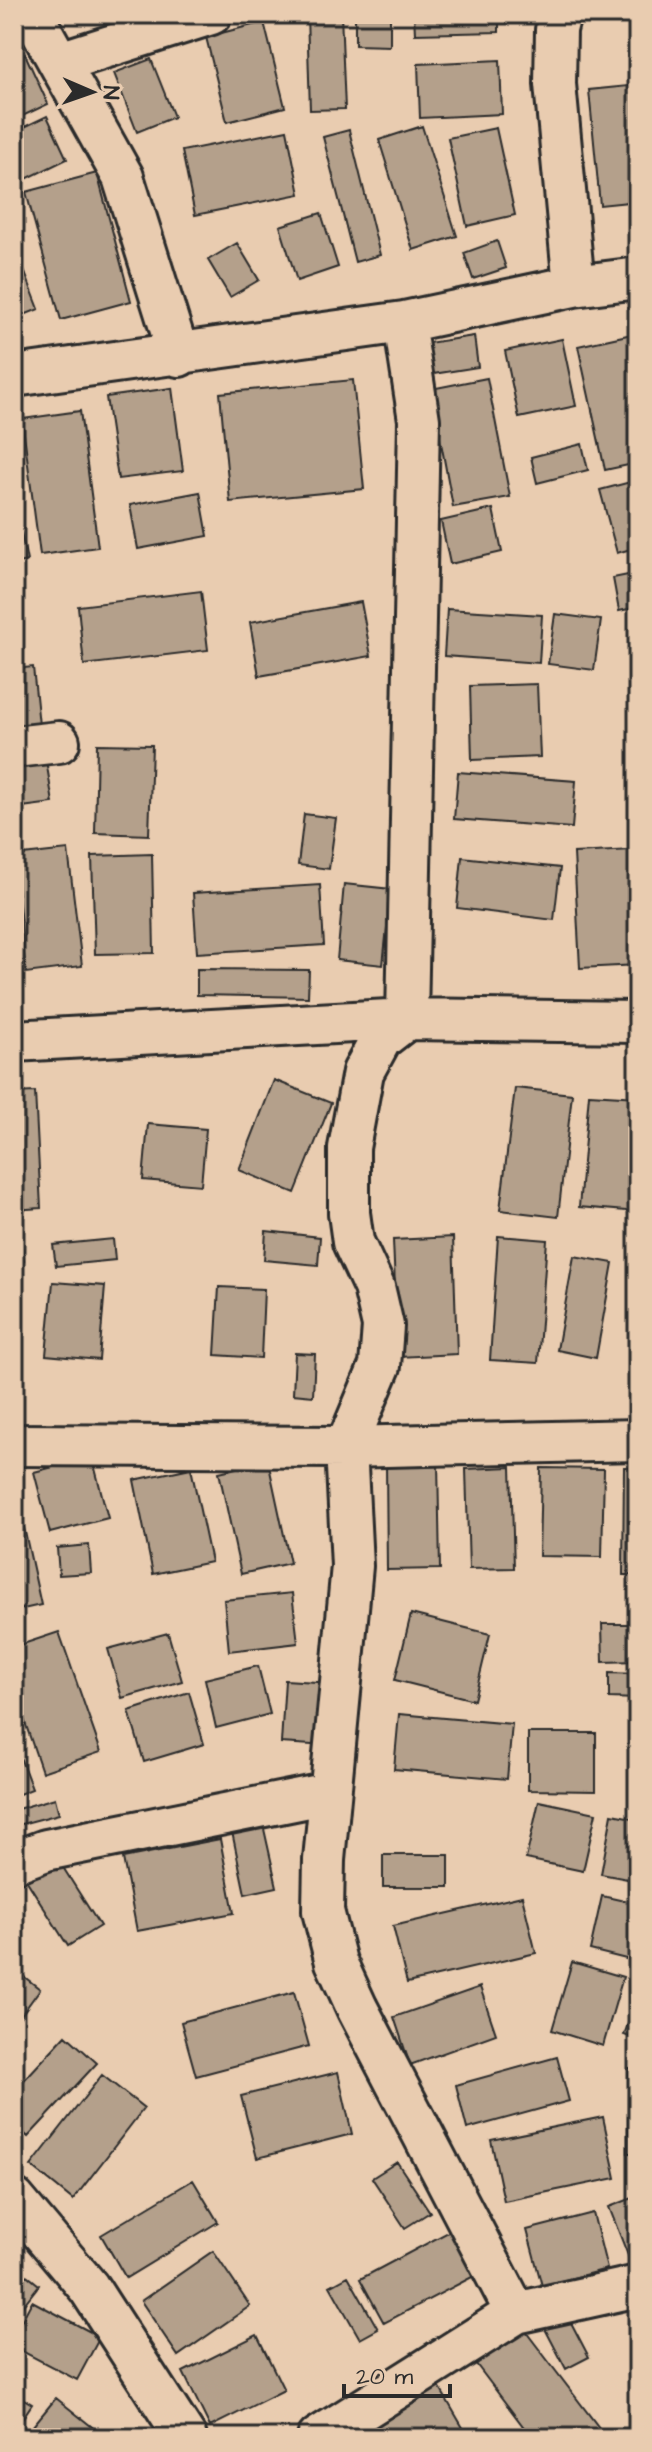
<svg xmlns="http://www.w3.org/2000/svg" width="652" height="2452" viewBox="0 0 652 2452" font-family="'Architects Daughter',sans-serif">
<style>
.building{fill:#b4a08b;stroke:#2b2b2b;stroke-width:2}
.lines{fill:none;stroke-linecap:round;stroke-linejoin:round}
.minor-casing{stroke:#2b2b2b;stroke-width:46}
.minor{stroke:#e9ccb0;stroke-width:40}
</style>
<rect width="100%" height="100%" fill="#e9ccb0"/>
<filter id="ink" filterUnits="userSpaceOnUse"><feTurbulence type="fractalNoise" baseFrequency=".0125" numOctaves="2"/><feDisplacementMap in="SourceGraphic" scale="16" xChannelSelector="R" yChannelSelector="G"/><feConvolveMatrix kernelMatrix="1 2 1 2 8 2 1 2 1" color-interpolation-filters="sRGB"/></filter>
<g filter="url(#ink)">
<path class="building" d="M307 14H341L345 109 310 110Z
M355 14H390V46L355 45Z
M414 14H499V32L415 34Z
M264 22 285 107 227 122 206 37Z
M25 54 48 104 14 120V60Z
M151 59 174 117 137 132 114 73Z
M500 60 502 114 420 118 418 64Z
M638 85V201L600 205 589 90Z
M47 116 67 159 14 185V132Z
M422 126 457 236 413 250 379 140Z
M496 128 515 215 467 226 448 138Z
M287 130 300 194 195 215 182 151Z
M349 130 380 255 355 262 323 137Z
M97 173 131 301 61 320 26 192Z
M321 213 338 267 297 281 280 226Z
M497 241 506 268 473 279 464 253Z
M237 243 259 280 230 297 208 260Z
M17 252 39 309 14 319V254Z
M632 334 638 365V463L605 470 578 346Z
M474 336 478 367 433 374 428 343Z
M562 339 576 406 519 418 505 351Z
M487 378 510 497 453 507 431 389Z
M353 380 364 489 230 502 220 393Z
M172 388 183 471 118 479 106 397Z
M80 411 98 547 40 555 22 419Z
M582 444 588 470 537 483 531 457Z
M638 480V547L617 553 600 490Z
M200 492 208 536 138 549 130 505Z
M14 497 27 561 14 564Z
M493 509 502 552 450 564 441 521Z
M638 573V607L619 611 613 578Z
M201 591 208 650 84 665 78 606Z
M361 602 371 656 259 676 250 622Z
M447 609 542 615 539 663 444 656Z
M555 614 601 620 594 670 548 664Z
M33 667 39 725 14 728V669Z
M537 684 540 757 472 760 470 686Z
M97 744 152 745 149 835 95 833Z
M46 760 53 803 14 808V764Z
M458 772 576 781 572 828 454 819Z
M304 814 336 818 329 869 298 865Z
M68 850 82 966 26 973 14 856Z
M633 850 638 965 580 968 574 853Z
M152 854 154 953 95 954 92 856Z
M462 857 560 868 554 920 457 908Z
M344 884 391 889 383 965 337 960Z
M320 885 324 945 197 953 193 893Z
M197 969 309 970 308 997 197 995Z
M274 1080 331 1103 295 1193 239 1170Z
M515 1088 572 1094 558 1217 500 1210Z
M35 1092 41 1208 14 1210V1093Z
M589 1094 638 1097V1212L579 1207Z
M148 1124 206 1129 201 1185 143 1180Z
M266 1231 320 1237 318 1265 264 1260Z
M498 1236 547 1240 538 1363 490 1360Z
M453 1237 457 1354 398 1357 393 1240Z
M21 1238 24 1261 14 1262V1239Z
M113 1239 115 1260 56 1266 53 1245Z
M574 1256 613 1263 596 1358 557 1350Z
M53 1282 105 1286 99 1360 46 1355Z
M219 1287 264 1289 261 1358 215 1355Z
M14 1291H25L22 1384 14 1383Z
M295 1353 315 1354 313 1396 293 1394Z
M92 1457 108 1518 50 1533 34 1472Z
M268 1461 290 1563 241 1574 219 1472Z
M438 1462 440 1569 387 1570 386 1463Z
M511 1467 514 1568 469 1569 466 1469Z
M624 1467H638V1575H623Z
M191 1468 211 1562 153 1574 134 1480Z
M541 1468 604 1469 602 1557 539 1556Z
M14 1482 41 1605 14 1611Z
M89 1545 91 1573 59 1575 57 1548Z
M292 1593 298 1643 229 1651 224 1600Z
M411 1614 490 1634 474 1700 395 1680Z
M602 1624H638V1661L603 1662Z
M59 1632 101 1752 42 1772 14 1690V1647Z
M168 1633 182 1681 122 1698 108 1649Z
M258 1666 270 1714 216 1728 205 1679Z
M609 1673 638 1674V1699L609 1698Z
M285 1680 332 1683 328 1746 281 1743Z
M189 1692 204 1744 144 1762 129 1711Z
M399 1714 512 1724 507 1779 394 1769Z
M528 1733H596V1791L528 1790Z
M14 1741 32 1789 14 1796Z
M55 1798 59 1814 14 1826V1810Z
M539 1801 596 1813 583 1871 526 1859Z
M612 1814 638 1819V1881L601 1874Z
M262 1820 277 1887 245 1894 231 1827Z
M220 1839 234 1913 137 1931 123 1858Z
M383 1855H449V1887H383Z
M59 1861 100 1926 68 1946 27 1881Z
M522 1896 536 1953 407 1983 393 1926Z
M602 1896 638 1904V1962L590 1950Z
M572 1962 623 1977 603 2046 552 2030Z
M14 1969 40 1989 14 2025Z
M480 1987 496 2034 410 2065 394 2017Z
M294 1992 309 2046 196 2076 181 2022Z
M638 1997V2040L624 2035Z
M66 2035 97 2063 28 2137 14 2124V2091Z
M557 2057 569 2101 467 2129 456 2085Z
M629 2068H638V2153H628Z
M338 2072 352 2134 257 2158 241 2096Z
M102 2075 144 2108 73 2200 31 2166Z
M603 2117 616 2178 504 2201 491 2140Z
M397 2162 430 2212 405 2228 372 2178Z
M193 2180 218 2222 126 2278 101 2235Z
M638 2196V2254L629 2258 609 2207Z
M593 2213 607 2269 542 2286 527 2230Z
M450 2231 474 2276 384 2323 360 2279Z
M213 2251 250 2306 178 2356 141 2301Z
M14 2265 39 2285 14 2317Z
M348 2276 378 2329 360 2339 330 2286Z
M32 2301 100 2337 77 2380 14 2347V2335Z
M566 2313 589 2357 566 2369 543 2325Z
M523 2328 606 2437 604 2438H532L476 2364Z
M257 2335 284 2390 210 2427 183 2372Z
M434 2378 469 2438H331Z
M14 2393 32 2404 14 2431Z
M56 2398 106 2438H23Z"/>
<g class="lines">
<g class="minor-casing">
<path id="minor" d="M32 14 123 177 179 356
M560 14 556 30 555 84 574 286
M60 62 211 14
M404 322 419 420 407 1019 381 1039 363 1072 349 1148V1213L353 1242 374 1287 383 1326 380 1366 346 1447 352 1566 324 1860 323 1911 336 1962 357 2008 516 2313
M14 376 404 322 574 286 638 278
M14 747 59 742
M14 1041 407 1019 638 1022
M14 1445 346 1447 638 1440
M14 1862 46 1850 329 1793
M14 2199 89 2288 186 2438
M318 2438 516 2313 638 2286"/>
</g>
<use href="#minor" class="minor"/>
</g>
</g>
<rect width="652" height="2452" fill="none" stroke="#e9ccb0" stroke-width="48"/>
<rect x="24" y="24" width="604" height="2404" fill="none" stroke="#2b2b2b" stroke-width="3" filter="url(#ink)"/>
<g transform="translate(92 92) rotate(92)" stroke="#e9ccb0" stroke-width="6" paint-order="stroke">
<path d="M0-6L14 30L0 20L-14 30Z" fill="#2b2b2b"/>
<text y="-12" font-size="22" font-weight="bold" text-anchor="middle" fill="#2b2b2b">N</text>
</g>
<path d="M344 2384v12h106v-12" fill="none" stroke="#2b2b2b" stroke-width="4"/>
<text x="356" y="2384" font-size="24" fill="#2b2b2b" stroke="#e9ccb0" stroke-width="6" paint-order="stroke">20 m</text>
</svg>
